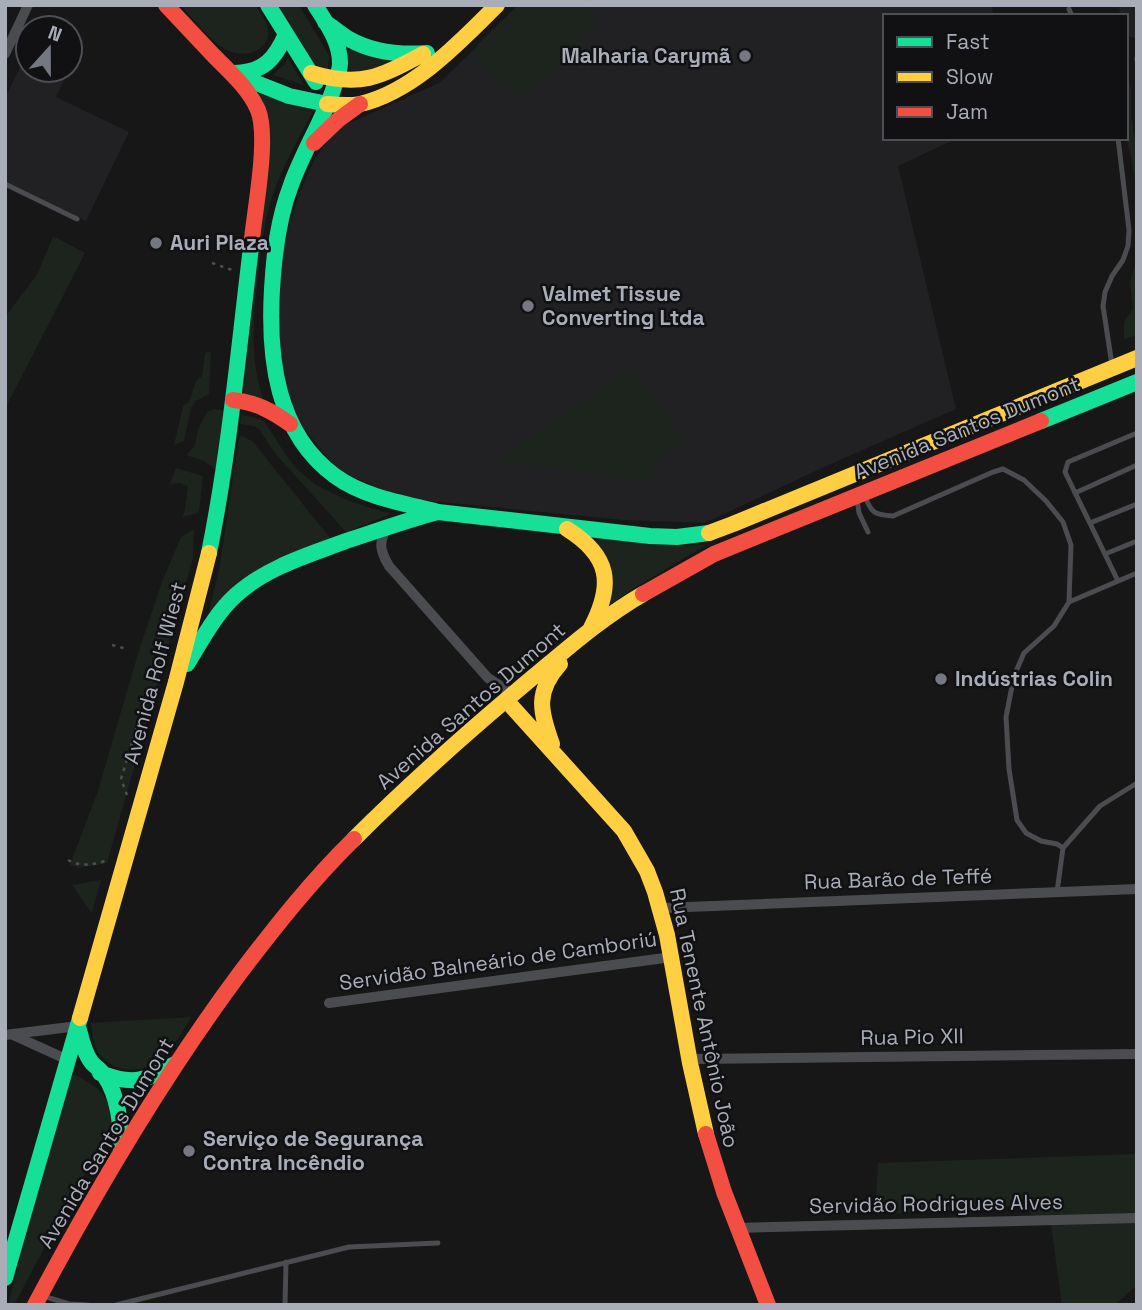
<svg xmlns="http://www.w3.org/2000/svg" width="1142" height="1310" viewBox="0 0 1142 1310" font-family="'Space Grotesk',sans-serif">
<style>
.built{fill:#212123}
.green{fill:#1d241e}
.lines{fill:none;stroke-linecap:round;stroke-linejoin:round}
.path{stroke:#4d4e52;stroke-width:2.5;stroke-dasharray:3.5 5;stroke-linecap:butt}
.lane{stroke:#4b4c50;stroke-width:5}
.street{stroke:#4b4c50;stroke-width:10}
.fast{stroke:#16e098;stroke-width:16}
.slow{stroke:#ffcf43;stroke-width:16}
.jam{stroke:#f24e42;stroke-width:16}
.poi-dot{fill:#757880;stroke:#111113;stroke-width:2.5}
.labels{text-anchor:middle;stroke-width:5;stroke-linejoin:round;paint-order:stroke}
.poi-label{font-size:21px;font-weight:bold;fill:#a8adb8;stroke:#111113;text-anchor:start}
.street-label{font-size:21px;fill:#a8adb8;stroke:#111113}
</style>
<rect width="100%" height="100%" fill="#171717"/>
<path class="built" d="M520 5H992L993 16H885V138H958L898 166 956 409 824 467 705 523 623 520 400 498 338 470 287 408 273 342 283 248 299 193 315 158 338 128 439 83Z
M1119 5H1137V39L1126 35V16H1120Z
M28 51V70H69L56 97 129 132 86 221 5 182V98Z"/>
<path class="green" d="M180 5H255C260 12 267 21 268 29 271 51 246 58 229 51 210 42 195 20 180 5Z
M275 5H299L325 49 329 56 328 71 321 75Z
M518 5H587L598 22 577 37 588 51 516 96 506 83 500 85 475 57 478 44Z
M345 41 406 58 350 76Z
M288 58 304 85 273 75 284 65Z
M1126 62 1131 90V117L1137 149V194L1131 156 1126 138Z
M258 92 313 111C299 138 283 165 273 194 265 217 262 243 259 268 254 313 248 357 264 401L243 397 270 136 269 126Z
M53 236 85 253 5 409V317L38 273Z
M1137 258V335L1124 339V322L1133 309 1130 282Z
M211 351 209 394 196 401 191 408 184 441 174 445 183 406 189 402 196 381 202 376 205 353Z
M632 368 684 440 655 461 650 481 496 461Z
M215 409 224 411 217 470 204 461 186 455 195 446 198 429 207 412Z
M241 415 253 417 264 421 286 455 298 470 316 485 349 501 391 514 346 532 274 452 260 430 254 426 240 424Z
M243 436 253 442 330 538 293 553 208 616 220 565 239 437Z
M176 468 203 476 199 513 182 517 185 510 188 486 180 483 170 484Z
M194 529 193 558 107 863 79 868 70 865 98 791 139 650 162 582 181 537Z
M593 538 675 546 706 545 631 590 608 606Z
M101 880 92 913 72 885Z
M191 1017C182 1032 173 1050 158 1061 140 1074 114 1073 99 1054 93 1046 92 1033 91 1023Z
M69 1072C95 1085 115 1095 111 1128L68 1203 14 1305H8Z
M1137 1154V1288H1134L1115 1305H1062L1051 1225 1018 1206 875 1215 878 1163Z"/>
<g class="lines">
<path class="path" d="M212 263 232 270
M112 645 127 649
M127 795 121 779 154 671 165 663
M68 860C80 867 95 865 108 860"/>
<path class="lane" d="M1069 9 1072 16
M1137 58V60
M5 184 77 219
M1112 365 1103 306 1105 292 1112 276 1123 260 1128 246 1129 230 1118 138
M1075 493 1137 465
M865 496C871 513 875 515 893 516L993 472 1003 469 1024 480 1046 501 1063 522 1071 545 1069 602 1054 626 1024 653 1014 676 1006 717 1009 769 1017 820 1026 833 1041 841 1057 844 1063 848 1057 892
M857 499 859 513 868 532
M1090 523 1137 504
M1105 554 1137 541
M1118 581 1065 472 1068 462 1137 433
M1069 602 1137 573
M1063 848 1100 806 1137 783
M43 1296 69 1304 88 1305
M116 1305 349 1247 438 1243
M285 1305 286 1262"/>
<path class="street" d="M5 54 28 5
M387 525C379 544 379 549 389 566L488 678 513 694
M662 908 1137 889
M329 1003 672 957
M5 1035 78 1026
M13 1035 68 1060
M689 1059 1137 1054
M736 1228 1137 1218"/>
<path class="fast" d="M268 5 316 82
M315 5C326 23 340 41 340 63 340 73 335 83 332 93 320 125 302 154 291 185 278 219 274 254 272 289 268 357 276 433 335 476 364 497 402 503 435 511
M325 22C333 27 340 34 349 39 372 52 401 55 427 53
M235 73C264 72 275 59 286 34
M234 74 289 96 327 104
M1041 421 1137 382
M209 553C230 449 239 344 252 239
M187 664C202 640 215 614 236 595 267 567 309 555 346 541 377 531 407 520 438 512L650 536 677 537 709 533
M78 1026C81 1038 84 1053 92 1063 96 1067 101 1070 104 1075 119 1097 121 1125 121 1151
M100 1073C134 1086 144 1081 175 1064
M5 1278 80 1018"/>
<path class="slow" d="M311 73C360 88 380 77 423 54
M327 104C338 105 349 106 360 104 413 92 460 42 497 5
M567 529C610 556 614 584 591 628
M709 533 733 524 1137 358
M506 700 624 831 647 871 655 892 667 935 690 1063 706 1134
M552 744C540 711 535 692 560 664
M354 839C411 782 471 729 532 678 568 648 603 617 643 594
M80 1018 176 682 209 553"/>
<path class="jam" d="M166 5C182 22 198 39 214 56 230 72 249 89 258 110 269 137 255 208 252 239
M314 143 338 120 360 104
M233 400C255 402 272 411 290 424
M643 594 714 554 1041 421
M706 1134 724 1192 768 1305
M35 1305C96 1190 162 1078 240 973 275 927 312 880 354 839"/>
</g>
<g class="poi-dot">
<circle cx="745" cy="56" r="7"/>
<circle cx="156" cy="243" r="7"/>
<circle cx="528" cy="306" r="7"/>
<circle cx="941" cy="679" r="7"/>
<circle cx="189" cy="1151" r="7"/>
</g>
<g class="labels">
<g class="poi-label">
<text x="731" y="63" text-anchor="end">Malharia Carymã</text>
<text x="170" y="250">Auri Plaza</text>
<text x="542" y="301">Valmet Tissue<tspan x="542" dy="24">Converting Ltda</tspan></text>
<text x="955" y="686">Indústrias Colin</text>
<text x="203" y="1146">Serviço de Segurança<tspan x="203" dy="24">Contra Incêndio</tspan></text>
</g>
<g class="street-label">
<text transform="translate(967 428) rotate(-22)" y="7">Avenida Santos Dumont</text>
<text transform="translate(155 673) rotate(-75)" y="7">Avenida Rolf Wiest</text>
<text transform="translate(471 706) rotate(-41)" y="7">Avenida Santos Dumont</text>
<text transform="translate(898 879) rotate(-2)" y="7">Rua Barão de Teffé</text>
<text transform="translate(498 961) rotate(-8)" y="7">Servidão Balneário de Camboriú</text>
<text transform="translate(704 1018) rotate(78)" y="7">Rua Tenente Antônio João</text>
<text transform="translate(912 1037) rotate(-1)" y="7">Rua Pio XII</text>
<text transform="translate(106 1143) rotate(-59)" y="7">Avenida Santos Dumont</text>
<text transform="translate(936 1204) rotate(-1)" y="7">Servidão Rodrigues Alves</text>
</g>
</g>
<rect width="1142" height="1310" fill="none" stroke="#a8adb8" stroke-width="14"/>
<rect x="883" y="14" width="245" height="126" fill="#111113" stroke="#4d4f55" stroke-width="2"/>
<rect x="897" y="37" width="35" height="10" fill="#16e098" stroke="#4d4f55" stroke-width="2"/>
<text x="946" y="49" font-size="21" fill="#a8adb8">Fast</text>
<rect x="897" y="72" width="35" height="10" fill="#ffcf43" stroke="#4d4f55" stroke-width="2"/>
<text x="946" y="84" font-size="21" fill="#a8adb8">Slow</text>
<rect x="897" y="107" width="35" height="10" fill="#f24e42" stroke="#4d4f55" stroke-width="2"/>
<text x="946" y="119" font-size="21" fill="#a8adb8">Jam</text>
<g transform="translate(49 49) rotate(21)"><circle r="33" fill="#111113" stroke="#4d4f55" stroke-width="2"/>
<path d="M0-5L12 26L0 18L-12 26Z" fill="#757880"/>
<text y="-10" font-size="19" font-weight="bold" text-anchor="middle" fill="#a8adb8">N</text>
</g>
</svg>
